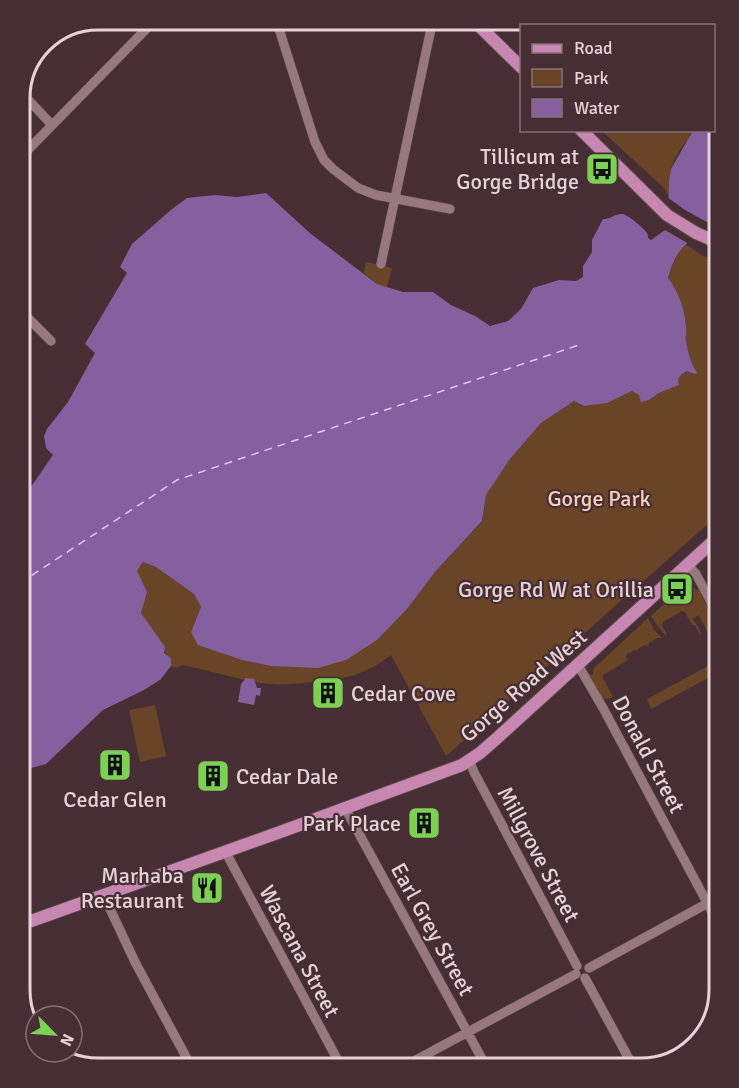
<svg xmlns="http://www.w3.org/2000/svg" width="739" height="1088" viewBox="0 0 739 1088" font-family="Signika,sans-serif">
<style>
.green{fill:#6a4427}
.water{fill:#85609e}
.pier{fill:#472e34}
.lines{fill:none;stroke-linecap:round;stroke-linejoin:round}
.ferry{stroke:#e2c3f8;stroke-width:1.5;stroke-dasharray:8 6;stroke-linecap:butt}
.minor-casing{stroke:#604b50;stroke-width:10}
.major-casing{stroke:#604b50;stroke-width:14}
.minor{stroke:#96787e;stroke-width:9}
.major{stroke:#c887b0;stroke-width:12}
.labels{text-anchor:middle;stroke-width:4.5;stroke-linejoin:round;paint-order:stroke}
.poi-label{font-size:22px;fill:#e4d4d7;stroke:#472e34;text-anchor:end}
.park-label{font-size:22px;fill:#f6d2b9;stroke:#472e34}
.street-label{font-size:22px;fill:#e4d4d7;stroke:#472e34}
.rim{fill:none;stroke:#e4d4d7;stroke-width:3}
</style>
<rect width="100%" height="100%" fill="#472e34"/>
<path class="green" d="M607 20H646L663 25H603Z
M602 131H695C686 139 674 158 671 169 669 178 670 186 670 194L667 195 665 189Z
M685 244 703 256 719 261V514L446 756 391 655C365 675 343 680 310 682 296 684 282 685 268 684 240 680 211 671 183 665L176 668 171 666V658C159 649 150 627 141 613L143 605 137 571 143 562 156 567 194 594 201 607 191 632 224 654 242 660 271 666 377 640 407 609 435 572 482 522 486 495 510 459 541 423 574 401 584 406 606 403 632 391 649 400 659 393 679 385 678 379 682 374 687 371 694 374C693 363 688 353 686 342 685 337 687 332 686 327 685 310 679 292 668 279 671 266 677 255 685 244Z
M366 262 392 268 387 287 377 284 364 273Z
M686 584H690L696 590 698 589 719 628 717 637 713 640H711L699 615 692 619 696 623 701 633 700 635 695 625H692L685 612 682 611 663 622 662 625 667 635 666 636 659 628 651 616Z
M648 618 654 630 662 638H657L649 643 648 646 645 645 639 648 638 651 635 650 627 654 626 658 628 660 602 676 613 697 607 699 603 698 591 678 590 675 593 674V669Z
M719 660V672L651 709 647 699Z
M155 705 166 756 140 762 129 710Z"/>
<path class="water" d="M719 116V223C714 227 708 228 702 232 682 244 674 256 668 278 679 292 685 310 686 327 687 332 685 337 686 341 688 352 691 364 697 373L694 374 687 371 682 374 678 379 679 385 659 393 649 400 641 402 639 395 632 391 607 403 584 406 574 401 541 423 510 459 486 495 482 521 435 572 407 609 377 640 346 660 318 668 271 666 242 660 198 645 191 632 201 607 194 594 156 567 143 562 137 571 147 592 141 613 165 647 164 653 171 658V666L160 680 144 690 103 710 46 764 20 771V495L28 491 53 455 46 448 44 436 47 429 68 402 95 353 85 344 127 273 120 267 132 244 172 209 187 198 215 195 237 197 266 193 311 234 377 284 403 292H433L451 305 475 316 490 326 508 321 521 309 533 288 559 280 576 281 583 277V266L592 252V240L603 219C611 219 616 213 623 214 628 215 645 229 647 233 648 235 648 237 648 238L651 240 668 228 669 181 671 169 688 139 693 132 695 131 714 130V118Z
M246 678 254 679 257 688H261L260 696 256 695 254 705 238 702 241 684Z"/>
<path class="pier" d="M667 197 685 210 714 226 713 230 706 233 689 244 663 229 665 227Z"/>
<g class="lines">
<path class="ferry" d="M20 583 177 480 579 345"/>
<g class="minor-casing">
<path id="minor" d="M275 20 280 32 315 142 324 160 333 169 358 188 376 195 450 209
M20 91 52 125
M20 158 155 20
M381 264 432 24 434 20
M20 310 51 341
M688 565 696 574 719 617
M578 665 603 708 719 925
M469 760 474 772 577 966
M345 808 487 1068
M225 851 342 1068
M104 896 135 962 192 1068
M589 968 719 897
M585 978 634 1068
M401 1068 576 974"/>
</g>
<g class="major-casing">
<path id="major" d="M473 20 522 68
M581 130 667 215 696 233 719 243
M20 925 283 831 462 765 480 753 496 739 719 536"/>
</g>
<use href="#minor" class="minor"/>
<use href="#major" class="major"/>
</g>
<defs>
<g id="bus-square" transform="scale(1.725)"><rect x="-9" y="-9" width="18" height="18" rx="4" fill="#7cd155" stroke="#472e34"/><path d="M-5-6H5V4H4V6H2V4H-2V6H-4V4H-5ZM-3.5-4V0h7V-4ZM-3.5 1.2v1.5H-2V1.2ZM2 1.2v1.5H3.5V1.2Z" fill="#111"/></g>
<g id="building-square" transform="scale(1.725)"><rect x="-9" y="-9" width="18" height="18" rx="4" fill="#7cd155" stroke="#472e34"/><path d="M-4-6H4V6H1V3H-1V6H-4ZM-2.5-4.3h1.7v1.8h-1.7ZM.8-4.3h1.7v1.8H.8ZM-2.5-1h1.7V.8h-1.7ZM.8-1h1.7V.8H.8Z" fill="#111"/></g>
<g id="restaurant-square" transform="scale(1.725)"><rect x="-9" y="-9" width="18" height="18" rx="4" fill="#7cd155" stroke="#472e34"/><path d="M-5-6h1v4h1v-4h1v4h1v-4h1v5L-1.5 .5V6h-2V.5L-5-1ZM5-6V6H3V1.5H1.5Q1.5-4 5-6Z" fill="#111"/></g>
</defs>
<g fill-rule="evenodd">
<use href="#bus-square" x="602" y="169"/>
<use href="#bus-square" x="677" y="589"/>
<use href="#building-square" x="328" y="693"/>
<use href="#building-square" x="115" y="765"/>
<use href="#building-square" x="213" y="776"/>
<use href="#building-square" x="424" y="823"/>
<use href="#restaurant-square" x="207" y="888"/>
</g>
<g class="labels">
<g class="poi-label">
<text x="579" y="164">Tillicum at<tspan x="579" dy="25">Gorge Bridge</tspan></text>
<text x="654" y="597">Gorge Rd W at Orillia</text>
<text x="351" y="701" text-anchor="start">Cedar Cove</text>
<text x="236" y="784" text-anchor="start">Cedar Dale</text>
<text x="115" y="807" text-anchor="middle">Cedar Glen</text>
<text x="401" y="831">Park Place</text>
<text x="184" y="883">Marhaba<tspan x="184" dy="25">Restaurant</tspan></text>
</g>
<g class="park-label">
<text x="599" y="506">Gorge Park</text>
</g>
<g class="street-label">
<text transform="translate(523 685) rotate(-41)" y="8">Gorge Road West</text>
<text transform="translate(649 754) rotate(62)" y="8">Donald Street</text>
<text transform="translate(539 854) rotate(62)" y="8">Millgrove Street</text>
<text transform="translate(433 929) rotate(61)" y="8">Earl Grey Street</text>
<text transform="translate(300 951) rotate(62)" y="8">Wascana Street</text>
</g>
</g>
<path d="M0 0H739V1088H0ZM98 30H641A68 68 0 0 1 709 98V990A68 68 0 0 1 641 1058H98A68 68 0 0 1 30 990V98A68 68 0 0 1 98 30Z" fill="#472e34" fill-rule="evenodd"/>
<path class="rim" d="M98 30H641A68 68 0 0 1 709 98V990A68 68 0 0 1 641 1058H98A68 68 0 0 1 30 990V98A68 68 0 0 1 98 30Z"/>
<rect x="520" y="24" width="195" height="108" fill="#472e34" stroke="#867075" stroke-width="1.5"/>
<rect x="532" y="44" width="30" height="9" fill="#c887b0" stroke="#867075" stroke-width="1.5"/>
<text x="574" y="54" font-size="18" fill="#e4d4d7">Road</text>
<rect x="532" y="69" width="30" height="18" fill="#6a4427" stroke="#867075" stroke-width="1.5"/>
<text x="574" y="84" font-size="18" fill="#e4d4d7">Park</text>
<rect x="532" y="99" width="30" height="18" fill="#85609e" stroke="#867075" stroke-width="1.5"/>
<text x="574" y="114" font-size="18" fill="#e4d4d7">Water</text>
<g transform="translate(54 1034) rotate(115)"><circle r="28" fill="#472e34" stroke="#867075" stroke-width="1.5"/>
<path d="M0-4.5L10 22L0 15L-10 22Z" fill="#7cd155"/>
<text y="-9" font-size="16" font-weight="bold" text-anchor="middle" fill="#e4d4d7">N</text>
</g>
</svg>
